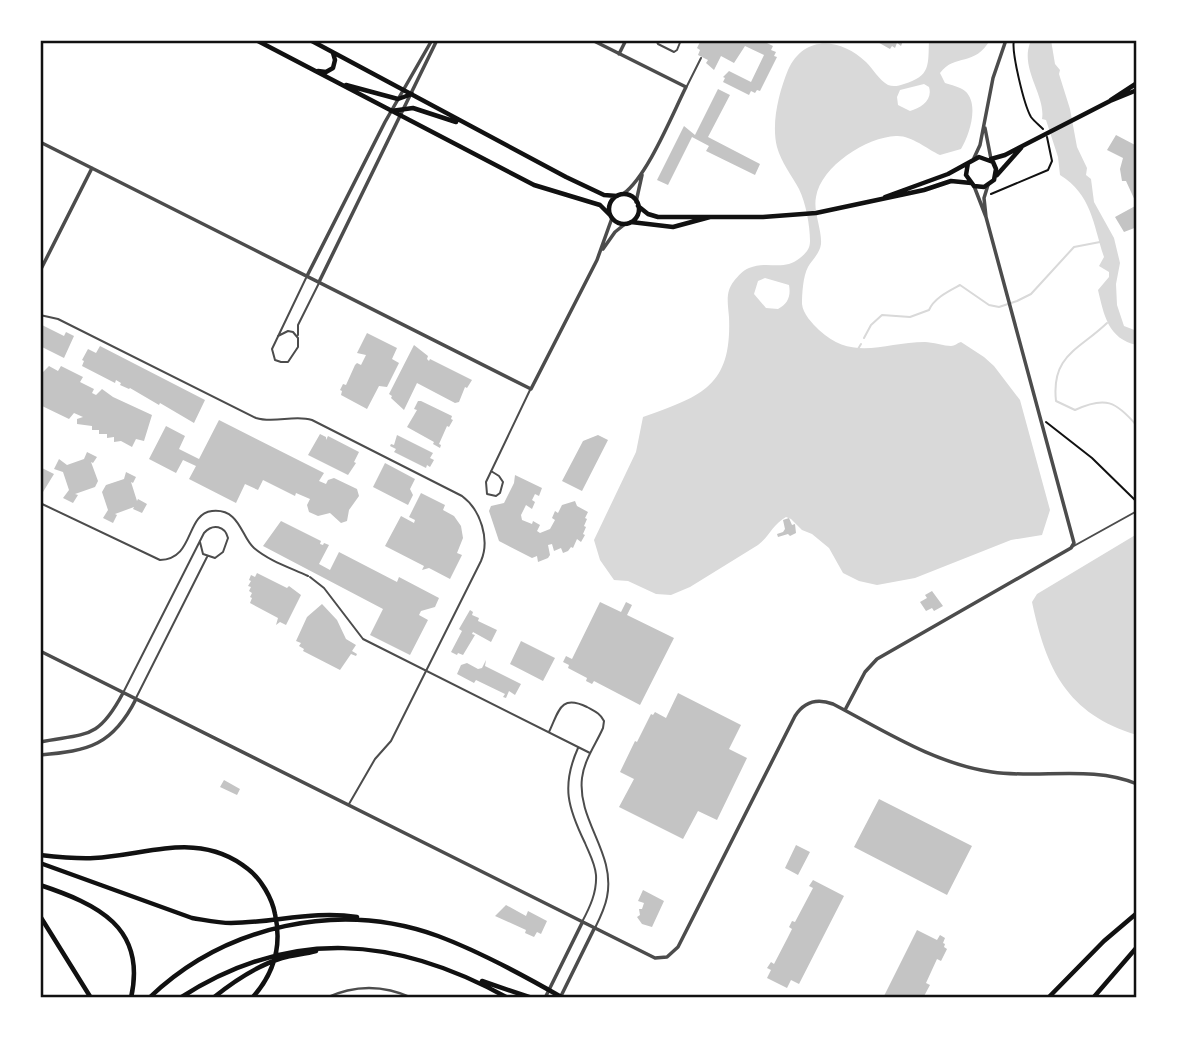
<svg xmlns="http://www.w3.org/2000/svg" width="1177" height="1038" viewBox="0 0 1177 1038" font-family="'Alegreya Sans',sans-serif">
<style>
.water{fill:#d9d9d9;fill-rule:evenodd}
.lines{fill:none;stroke-linecap:round;stroke-linejoin:round}
.stream{stroke:#d9d9d9;stroke-width:2}
.building{fill:#c4c4c4}
.path{stroke:#111;stroke-width:2}
.service{stroke:#4c4c4c;stroke-width:2}
.minor{stroke:#4c4c4c;stroke-width:2.5}
.tertiary{stroke:#4c4c4c;stroke-width:3.5}
.secondary{stroke:#111;stroke-width:4.5}
.primary{stroke:#111;stroke-width:4.5}
.neatline{fill:none;stroke:#111;stroke-width:2.5}
</style>
<rect width="100%" height="100%" fill="#fff"/>
<path class="water" d="M929 40H990C975 67 955 53 940 73L945 83C951 85 960 87 965 91 980 104 969 136 961 149L940 155C927 149 911 135 896 136 867 137 821 166 816 197 813 212 822 229 821 244 820 253 812 260 808 267 803 276 802 294 802 304 803 314 812 323 819 330 853 362 885 342 925 342 932 342 945 346 951 346 955 346 957 343 961 342L984 357 994 366 1020 400 1050 510 1042 535 1011 540 915 578 877 585 859 581 843 573 829 548 812 534 802 530 791 519 786 517C772 525 770 536 758 545L690 587 671 595 656 594 628 581 614 580 600 560 594 540 636 452 643 417C701 396 732 387 729 317 728 304 725 292 734 281 738 276 743 270 749 268 768 260 783 272 800 258 806 253 810 249 810 241 810 226 806 203 799 189 792 176 781 162 777 147 771 123 779 92 788 70 804 34 841 38 866 62 873 69 879 80 888 85 893 87 899 86 904 84 931 76 928 65 929 40ZM924 84 929 87C933 100 921 108 910 111L898 105 897 97 900 90ZM765 278 789 285C791 296 788 304 778 309L766 308 754 294 758 281Z
M1051 40 1055 64 1060 70 1059 74 1070 109 1077 147 1087 168 1086 175 1091 179 1094 202 1114 238 1120 263 1116 284 1117 305 1124 326 1137 331V345C1108 339 1104 315 1098 290L1109 277V272L1099 266 1104 257C1093 224 1092 195 1060 175L1058 157 1046 120 1042 119C1046 96 1020 69 1030 43L1022 41Z
M1137 534V735C1067 714 1046 669 1032 602L1037 594Z"/>
<g class="lines">
<path class="stream" d="M1107 323C1079 350 1051 355 1056 401L1075 410C1105 396 1116 401 1137 426
M864 338 871 325 882 315 910 317 929 310C934 298 949 291 960 285L989 305 999 307 1017 301 1031 294 1074 247 1100 242
M858 349 861 344"/>
</g>
<path class="building" d="M701 40H761L773 46 771 50 776 52 774 56 777 57 760 91 757 90 755 93 751 91 749 95 723 82 725 78 723 77 729 71 751 82 764 55 745 46 734 63 721 56 714 70 706 63 708 60 698 55 700 50 697 48Z
M874 40H903V41L901 46 897 43 895 48 892 46 890 49Z
M718 89 730 95 708 137 760 164 755 175 706 151 709 146 692 137 668 185 657 180 684 126 695 135Z
M1116 135 1137 146V227L1124 232 1115 217 1137 205 1126 181H1122L1120 169 1123 158 1107 150Z
M40 324 64 336 66 332 74 336 64 358 40 346Z
M367 333 397 348 392 359 399 363 387 387 379 386 367 409 341 395 342 391 340 390 343 384 346 385 355 365 357 363 361 365 366 355 357 353Z
M414 345 428 356 427 359 429 361 430 359 472 380 467 388 465 387 459 402 455 403 417 383 404 410 391 398 392 396 389 394Z
M100 346 205 400 194 423 160 403 159 405 130 388 129 389 120 385 121 383 116 380 115 383 82 366 84 361 82 360 88 349 96 353Z
M49 366 58 371 61 366 83 377 80 382 94 389 92 393 96 395 102 389 113 397 152 415 144 441 136 439 132 447 121 441 114 442V437L107 438V434H99V430H92V426L77 424V419L83 417 74 413 69 419 40 405V375Z
M418 401H421L452 416 451 419 453 420 449 427 447 426 439 444 441 445 440 448 433 444 434 442 407 427 417 410 414 409Z
M219 420 324 473 319 481 326 484 328 480 334 478 357 489 359 496 349 510 347 521 341 523 330 513 318 516 309 512 307 505 310 499 296 493 295 496 263 480 258 490 245 484 236 503 189 479 196 466 183 460 176 473 149 459 166 426 185 436 179 449 199 459Z
M320 434 326 437V440L328 436 359 452 354 462 356 463 348 475 308 455Z
M397 435 433 453 430 458 434 460 430 467 427 465 426 468 394 452 396 449 390 446 391 444 394 445Z
M598 435 608 440 582 491 562 481 583 441Z
M87 452 97 457 93 463 91 462 98 481 95 487 75 494 78 495 73 503 63 498 69 490 63 472 54 469 59 459 67 465 84 459Z
M385 463 415 479 410 489 413 495 408 505 373 487Z
M40 467 54 474 43 492 40 490Z
M126 472 136 477 133 483 131 482 137 501 138 499 147 504 142 513 133 509 134 507 115 514 117 515 113 523 103 518 108 510 102 492 106 485 124 479Z
M515 475 542 488 539 496 535 494 532 500 535 502 532 509 526 505 521 515 522 520 532 524 533 521 540 525 537 531 540 533 550 529 555 520 552 518 555 511 558 513 562 505 575 501 577 506 588 512 585 518 587 519 584 526 586 527 583 534 585 535 581 542 577 539 573 548 571 547 568 551 563 553 561 548 554 551 552 544 548 545 550 555 548 558 538 562 537 556 532 558 499 541 489 511 491 506 504 503 514 483Z
M421 493 445 505 443 510 454 516 461 526 463 538 457 553 462 555 450 579 429 568 422 570 424 566 385 546 401 516 414 523 415 520 409 517Z
M789 518 792 525 795 524 796 533 790 536 788 534 778 537 777 534 783 532 785 529 783 520Z
M281 521 321 541 320 544 323 545 324 543 329 545 319 564 330 570 339 552 397 582 399 577 439 598 435 607 421 611 419 615 428 620 410 655 370 635 383 609 263 546Z
M257 573 287 588 289 586 301 595 286 625 280 622 276 625 278 618 250 603 252 598 250 597 252 593 249 591 251 587 248 586 251 581 249 580 251 575 255 577Z
M932 591 943 606 934 611 932 608 926 611 920 602 927 598 925 595Z
M600 602 621 612 626 602 632 605 627 615 674 638 640 705 594 681 592 684 586 681 587 678 568 668 569 665 563 662 566 656 572 659Z
M322 604 337 620 346 639 356 645 352 651 357 654 356 656 351 654 340 670 303 651 304 649 299 646 301 643 296 641 307 617Z
M470 610 473 612 472 615 479 618 478 621 497 630 491 642 473 632 472 634 475 635 463 655 458 653 457 655 451 652 462 631 459 629Z
M521 641 555 658 543 681 510 664Z
M486 660 485 666 521 684 515 695 509 691 506 698 503 697 505 694 476 680 474 683 457 674 461 665 467 663 478 669 482 668Z
M678 693 741 725 729 749 747 758 717 820 698 811 683 839 619 807 634 779 620 772 635 741 637 742 651 714 653 715 655 712 666 718Z
M224 780 240 789 237 795 220 787Z
M879 799 972 846 947 895 854 847Z
M796 845 810 852 798 875 785 868Z
M813 880 844 896 799 984 791 980 787 988 767 978 771 970 767 968 771 962 774 964 787 939 792 929 789 927 792 921 795 922 813 888 809 886Z
M643 890 664 901 652 927 642 924 637 917 640 915 639 909H642L644 903 638 901Z
M506 905 526 916 528 911 547 921 541 934 537 932 534 937 525 933 526 930 495 916Z
M917 930 937 940 940 935 945 938 943 943 945 944 944 947 947 949 941 961 937 959 926 983 930 985 923 998H883Z"/>
<g class="lines">
<path class="path" d="M1014 40C1011 51 1024 105 1031 117 1034 121 1039 125 1043 129
M991 194 1048 170 1052 161 1047 137
M1046 422 1092 458 1137 502"/>
<path class="service" d="M656 40 658 44 674 52 677 50 681 40
M687 86 701 58
M40 315 58 319 256 418C275 424 294 414 312 420L462 496C481 510 490 540 481 561L391 741 375 759 349 804
M298 335V325L319 283
M278 336 288 331 293 332 298 338V347L288 362H281L275 360 272 349 306 278
M491 471 499 476 503 482 500 493 496 496 487 494 486 482 530 390
M40 503 160 560C195 559 185 514 212 511 240 508 241 537 254 548 269 561 291 568 308 576
M1072 547 1137 511
M310 577 324 588 363 639 590 753
M124 691 204 533C213 523 225 526 228 538L223 552 215 558 203 554 200 542
M136 698 207 557
M549 732C559 711 560 694 587 707 594 711 600 713 604 721L603 728C596 744 584 760 582 778 577 821 616 853 607 897 605 908 600 918 595 928
M578 748C561 786 568 808 585 843 589 853 595 863 596 875 597 892 590 907 582 922"/>
<path class="minor" d="M326 998C354 985 384 985 412 998"/>
<path class="tertiary" d="M592 40 686 87C672 115 647 177 623 194
M619 54 626 40
M985 128 991 159
M40 142 531 389 597 260 612 218
M974 158 980 145 993 78 1006 40
M974 186 986 217
M636 202 642 175
M603 249 615 232 625 224
M40 271 92 168
M307 276 385 122 432 40
M319 282 437 40
M40 651 655 958 667 957 678 947 795 716C804 702 817 698 833 704 883 730 935 764 992 772 1039 779 1092 765 1137 784
M845 710 865 672 877 659 1071 548 1074 543 986 217 984 198 988 185
M40 742C87 733 98 740 123 693
M40 755C89 751 113 745 136 699
M561 996 594 929
M545 998 582 923"/>
<path class="secondary" d="M256 40 534 185 600 205 610 215
M310 40 566 177 604 195 617 196
M318 71 326 72 333 68 335 60 333 53
M346 85 398 99 412 94
M1111 100 1137 83
M391 111 413 108 456 122
M991 159 1005 155 1110 101 1137 90
M997 175 1021 148
M609 209a15 15 0 1 1 30 0a15 15 0 1 1-30 0Z
M885 197 948 174 979 157 993 162 996 169 994 180 984 187 974 186 966 175 968 163
M638 206 648 214 658 217H763L816 213 924 190 951 181 971 183
M631 222 673 227 710 217"/>
<path class="primary" d="M40 855C58 857 76 859 94 858 148 855 200 830 248 869 261 879 272 898 275 914 282 945 274 974 252 998
M40 863 192 918C205 920 218 923 231 923 273 923 314 910 357 917
M40 885C97 904 147 927 131 998
M40 916 91 998
M482 981 532 998
M149 998C225 925 339 900 438 936 481 952 523 975 563 998
M180 998C290 927 396 936 508 998
M213 998C234 981 256 966 282 958 293 955 305 954 316 951
M1048 998 1104 941 1137 913
M1093 998 1137 947"/>
</g>
<rect width="1177" height="1038" fill="none" stroke="#ffffff" stroke-width="84"/>
<rect x="42" y="42" width="1093" height="954" class="neatline"/>
</svg>
